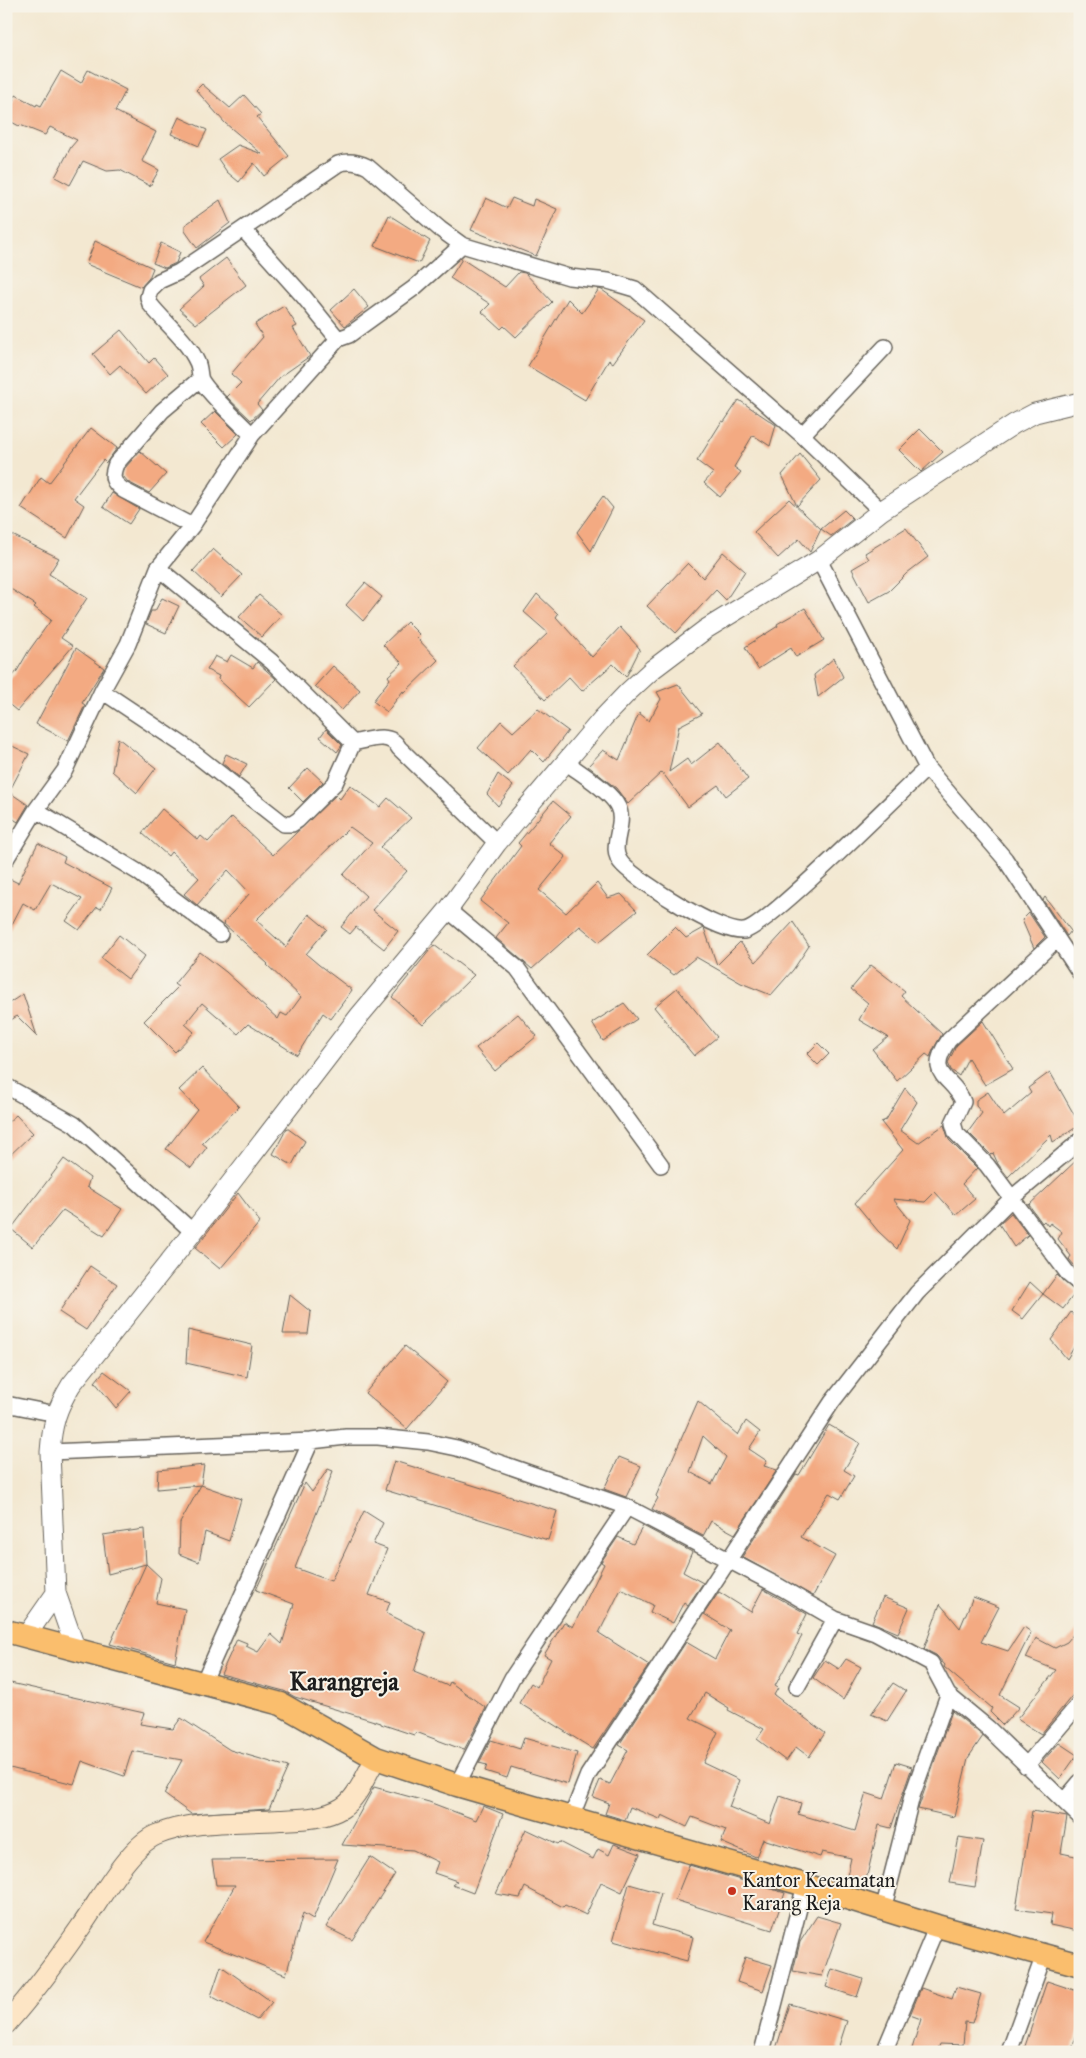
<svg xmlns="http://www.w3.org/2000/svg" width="1086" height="2058" viewBox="0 0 1086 2058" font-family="'IM FELL Great Primer',serif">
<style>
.building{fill:#f3aa82;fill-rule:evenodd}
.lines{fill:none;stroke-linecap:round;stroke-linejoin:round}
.minor-casing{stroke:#67635b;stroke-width:18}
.tertiary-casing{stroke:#67635b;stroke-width:21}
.secondary-casing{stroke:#67635b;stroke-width:22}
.primary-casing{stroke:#67635b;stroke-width:25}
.minor{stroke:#fff;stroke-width:15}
.tertiary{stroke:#fff;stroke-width:19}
.secondary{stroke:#fde5c5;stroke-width:20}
.primary{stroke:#fabe6d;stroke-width:22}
.poi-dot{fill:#c8321e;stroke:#f7f3e8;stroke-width:2}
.labels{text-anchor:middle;stroke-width:4;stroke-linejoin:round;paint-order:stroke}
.poi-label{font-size:20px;fill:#1c1c1c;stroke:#f7f3e8;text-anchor:start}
.district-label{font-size:25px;font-weight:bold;fill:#1c1c1c;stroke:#f7f3e8}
</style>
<rect width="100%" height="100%" fill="#f7f3e8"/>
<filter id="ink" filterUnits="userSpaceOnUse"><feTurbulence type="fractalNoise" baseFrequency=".02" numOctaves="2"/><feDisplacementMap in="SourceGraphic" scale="10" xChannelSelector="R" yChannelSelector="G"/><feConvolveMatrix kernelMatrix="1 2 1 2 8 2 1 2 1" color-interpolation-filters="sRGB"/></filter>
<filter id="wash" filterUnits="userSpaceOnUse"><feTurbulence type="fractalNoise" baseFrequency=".0096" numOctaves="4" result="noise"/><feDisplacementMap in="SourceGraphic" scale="20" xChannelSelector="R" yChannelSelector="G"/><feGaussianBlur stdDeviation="1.12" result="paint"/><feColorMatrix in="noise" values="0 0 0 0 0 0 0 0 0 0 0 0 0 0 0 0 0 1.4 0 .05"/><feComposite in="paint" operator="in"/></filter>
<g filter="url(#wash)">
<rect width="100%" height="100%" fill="#f3e8d1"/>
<g id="blocks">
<path class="building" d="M88 70 126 90 115 111 156 132 142 161 159 170 150 186 120 170 107 171 83 161 70 185 55 177 71 147 77 140 50 127 45 135 20 125 19 126 6 119V113L16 95 36 106 37 104 41 106 61 71 81 83Z
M202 84 230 108 244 95 261 114 257 117 289 156 264 176 254 163 239 182 227 172 218 159 238 145 262 154 225 123 196 90Z
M179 117 207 130 199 146 171 134Z
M486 198 507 208 512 198 532 206 534 199 557 209 536 256 471 230Z
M220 200 230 223 197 248 185 231V225Z
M389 215 430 241 419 263 375 246Z
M95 241 153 268 149 278 141 287 86 264Z
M161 243 180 252 176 263 165 268 153 263Z
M226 258 246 285 196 324 179 309 204 286 199 279Z
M462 259 505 287 519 272 525 273 552 302 516 337 504 326 501 329 482 312 490 304 450 278Z
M354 289 369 307 345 326 331 310Z
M599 289 602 290 644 320 613 363 609 360 585 400 528 366 568 299 582 313Z
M284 306 297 326 293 328 310 356 280 377 257 404 262 410 251 420 227 397 241 383 231 374 263 337 255 324Z
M121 330 149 363 154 358 168 374 146 394 120 365 110 374 93 354Z
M739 400 776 425 770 446 753 435 734 467 741 472 720 497 704 483 713 473 697 461 722 421 724 422Z
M215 411 238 434 224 447 201 424Z
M91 428 117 448 106 463 103 460 74 498 84 505 67 538 21 508 41 477 49 483Z
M920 429 943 452 921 472 899 450Z
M140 451 166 474 149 493 128 482 123 476 124 469Z
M800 454 821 480 797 506 782 475Z
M112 493 139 509 129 524 103 507Z
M603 496 613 508 591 551 577 532Z
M789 499 821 529 810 552 799 539 778 558 754 532Z
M844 510 853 519 831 536 821 529Z
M906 528 928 557 907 573 889 591 869 602 852 569 869 559 865 553Z
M6 532 59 558 49 574 87 598 61 638 73 646 17 711 6 702V684L17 671 28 652 51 620 34 607 36 605 6 586Z
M213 549 242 575 221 597 193 571Z
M723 552 745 571 726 600 716 590 676 633 647 606 688 563 703 578Z
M365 583 382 597 363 621 346 605Z
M537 594 558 614 556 617 592 657 620 627 640 649 626 677 613 664 582 691 569 677 545 700 513 666 548 633 524 612Z
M259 595 282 615 262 637 239 617Z
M162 598 179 606 166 633 146 624 151 611H155Z
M805 608 824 640 796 657 791 648 758 669 745 647 778 626 777 624Z
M407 622 420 635 417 638 438 660 404 693 403 691 387 712 373 701 390 679 388 676 402 663 383 645Z
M76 648 104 668 82 703 85 705 68 741 36 724Z
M231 655 253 668 257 662 276 679 249 707 218 679 219 676 207 670 215 656 227 662Z
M834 658 843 677 818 697 814 675Z
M333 666 360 690 342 710 315 686Z
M678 684 702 714 679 726 669 772 687 759 691 765 720 742 748 779 726 796 718 785 688 807 662 772 628 804 616 788 588 766 603 750 619 760 639 713 649 721 661 699 657 692Z
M538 709 568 731 544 762 531 749 508 775 478 748 501 721 513 732Z
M326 729 342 745 337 752 320 737Z
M118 738 156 768 137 793 112 771Z
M6 743 29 754 9 792 28 805 18 822 6 814Z
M226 754 247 764 239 777 222 763Z
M308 768 323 782 303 802 289 788Z
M498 774 513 786 498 806 487 794Z
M350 785 380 807 388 798 411 818 380 847 407 871 372 910 398 931 384 949 356 927 350 934 341 927 366 896 343 875 372 843 350 827 256 920 286 947 309 914 327 929 306 954 319 965 352 990 331 1019 323 1013 297 1055 248 1024 238 1034 202 1003 185 1024 194 1032 175 1052 144 1021 178 987 174 984 200 952 226 972 278 1019 281 1013 287 1016 301 997 267 965 268 964 223 923 250 893 228 870 197 905 184 894 199 878 171 852 168 856 142 833 162 809 198 840 201 836 208 842 232 817 273 855 336 795 340 799Z
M553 801 571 816 549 843 566 857 539 890 566 913 597 883 608 898 621 894 637 911 599 942 580 926 532 969 496 938 508 923 480 901 521 846 518 843Z
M38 843 65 857 63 862 112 888 101 909 97 907 79 930 66 921 82 899 51 883 35 910 23 903 6 936V877L18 883Z
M1045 897 1071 931 1067 936 1043 900Z
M1029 913 1045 937 1034 948 1022 920Z
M793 922 809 946 793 970 771 995 741 983 696 957 674 975 647 955 675 927 686 938 704 928 717 965 740 942 756 962Z
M119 935 145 956 128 979 101 958Z
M434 945 474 975 423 1025 392 997Z
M871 965 905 991 901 996 942 1034 934 1048 930 1057 926 1054 897 1081 873 1050 888 1037 859 1020 868 1003 851 989Z
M677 988 717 1037 694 1056 654 1007Z
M23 994 37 1036 17 1016 11 1020 6 1013V1005Z
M624 1003 637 1019 603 1041 592 1023Z
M518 1014 537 1036 495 1071 476 1048Z
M983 1021 1013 1069 985 1085 968 1058 959 1076 951 1070 948 1063 956 1046Z
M818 1043 829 1054 818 1065 807 1054Z
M202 1068 239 1107 202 1143 207 1147 191 1168 166 1149 197 1109 179 1090Z
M1050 1072 1080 1125 1053 1142 1051 1135 1008 1177 998 1164 993 1153 991 1155 968 1132 982 1113 976 1106V1100L988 1092 1004 1116 1031 1093 1028 1088Z
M905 1088 917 1102 900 1130 918 1143 944 1125 949 1140 977 1168 962 1184 975 1199 956 1215 935 1192 925 1202 893 1199 910 1220 897 1249 878 1231 855 1203 903 1150 881 1122 886 1120Z
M16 1115 33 1133 6 1159V1124Z
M287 1128 305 1141 292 1165 273 1154Z
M1080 1157V1272L1069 1259 1071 1256 1058 1239 1062 1232 1050 1223 1048 1226 1044 1221 1042 1223 1029 1205Z
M64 1159 90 1178 87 1187 122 1209 104 1236 63 1210 33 1247 11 1229Z
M238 1193 260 1222 220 1269 195 1248Z
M1011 1213 1028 1235 1014 1247 999 1224Z
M90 1266 117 1284 86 1330 59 1312Z
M1057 1275 1076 1292 1063 1309 1043 1294Z
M1030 1282 1043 1294 1023 1319 1012 1311Z
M290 1295 311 1312 308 1334H283Z
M1071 1312 1080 1322V1337L1067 1359 1051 1340Z
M188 1330 252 1345 247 1377 186 1363Z
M405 1346 447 1382 407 1429 365 1393Z
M104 1371 131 1391 116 1408 95 1382Z
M698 1401 738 1435 746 1421 760 1432 749 1449 767 1461 764 1466 777 1470 735 1534 711 1521 703 1536 652 1509 658 1498 656 1496ZM703 1436 726 1457 712 1484 690 1472Z
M829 1425 860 1443 844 1470 854 1476 840 1499 829 1493 801 1537 835 1556 813 1596 742 1557 796 1474 799 1475Z
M619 1457 641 1466 626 1497 604 1489Z
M394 1461 557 1511 548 1540 385 1490Z
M204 1465 201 1485 157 1489 158 1470Z
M328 1469 333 1471 295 1568 331 1581 364 1511 383 1523 373 1544 387 1549 369 1595 390 1602 386 1613 426 1633 414 1672 448 1686 450 1682 486 1708 464 1750 416 1732 414 1735 381 1724V1723L295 1697 284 1691 221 1674 237 1639 247 1643 246 1646 258 1652 271 1634 282 1644 294 1604 256 1590 305 1483 312 1492Z
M201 1485 241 1499 229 1541 205 1532 199 1562 179 1554 180 1523Z
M643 1526 692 1552 683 1572 703 1583 688 1605 684 1602 673 1623 650 1612 653 1605 621 1589 599 1633 649 1665 593 1749 519 1703 531 1683 537 1687 551 1659 544 1655 564 1622 573 1627 604 1564 601 1562 618 1537 633 1544Z
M144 1529 146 1564 108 1574 103 1535Z
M146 1564 161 1578 156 1603 185 1609 175 1662 110 1644Z
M763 1589 807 1614 797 1634 802 1636 775 1686 778 1688 774 1695 825 1733 809 1757 796 1747 786 1761 757 1739 764 1729 728 1710 729 1708 705 1693 690 1718 718 1732 703 1763 739 1780 729 1807 770 1824 780 1796 801 1803 798 1814 855 1831 866 1793 884 1799 896 1762 912 1767 891 1828 879 1825 866 1880 847 1876 851 1858 822 1852 820 1857 763 1839 756 1857 721 1842 726 1830 692 1817 687 1827 662 1815 660 1819 630 1807 625 1820 605 1814 609 1803 593 1797 600 1780 610 1784 628 1750 619 1745 686 1642 715 1659 730 1630 704 1614 719 1592 751 1612Z
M883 1597 909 1608 898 1633 872 1622Z
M973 1597 999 1607 981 1642 1008 1651 1024 1627 1031 1632 1000 1695 1019 1707 1003 1725 990 1712 992 1708 944 1667 945 1665 936 1655 924 1649 940 1604 960 1628Z
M1080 1626V1686L1041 1734 1017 1719 1056 1670 1026 1658 1036 1638 1055 1648 1067 1642Z
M846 1659 861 1667 843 1700 813 1678 825 1660 839 1669Z
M6 1682 144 1713 140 1724 173 1729 181 1718 230 1750 288 1767 269 1809 191 1814 164 1794 182 1760 132 1751 124 1776 82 1761 74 1784 6 1767Z
M893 1683 906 1691 887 1721 871 1714Z
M952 1711 983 1736 968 1758 954 1817 918 1809Z
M524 1738 577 1753 568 1784 511 1767 507 1778 485 1771 487 1765 479 1763 491 1740 520 1749Z
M1059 1743 1077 1755 1060 1779 1042 1762Z
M374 1787 429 1802 476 1820 483 1806 503 1814 473 1893 452 1885 457 1881 434 1873 438 1862 413 1850 342 1845Z
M1032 1811 1067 1817 1061 1853 1080 1857V1924L1078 1931 1050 1925 1052 1914 1016 1909Z
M526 1829 558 1844 560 1842 593 1859 598 1849 609 1855 614 1844 640 1854 622 1892 601 1882 586 1915 565 1905 563 1907 525 1887 520 1898 496 1894Z
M959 1837 983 1841 975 1887 950 1883Z
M370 1857 395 1874 352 1940 326 1927Z
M338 1859 313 1919 303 1913 286 1975 203 1942 235 1885H216L212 1860Z
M689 1865 785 1893 772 1930 675 1900Z
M629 1884 661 1893 652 1925 693 1937 687 1961 613 1941Z
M817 1916 841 1923 822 1976 793 1971 800 1942Z
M745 1957 772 1965 763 1991 737 1982Z
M221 1966 272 2002 257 2020 211 1996Z
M832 1969 863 1979 857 1997 826 1987Z
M1047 1981 1080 1992V2025L1071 2052H1023Z
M956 1987 981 1994 972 2023 965 2022 963 2045 940 2044 937 2052H911L921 2019 910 2015 921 1988 952 1999Z
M790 2004 847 2021 837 2052H775Z"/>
</g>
</g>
<g filter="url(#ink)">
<use href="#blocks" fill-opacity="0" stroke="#67635b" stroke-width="1"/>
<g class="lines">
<g class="minor-casing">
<path id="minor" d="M243 229 338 164C349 160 358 162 368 167L440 229 462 245 569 277 608 281 635 289 802 435 881 511
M252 435C239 421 210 396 201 380 199 375 200 368 197 362 187 340 165 323 150 304L148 297 150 290 159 281 179 272 243 229 304 297 338 339
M802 435 885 347
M192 526 123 490C112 482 111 477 116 464L162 411 200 379
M819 560 927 768 1005 859 1080 973
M158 568 272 662 353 743
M102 691 186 747 284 824H292L298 820 335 783 353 743C368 740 390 731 399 748L497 843
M567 763C580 773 612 792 618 807 627 826 606 848 623 865 641 883 720 934 744 931 765 929 902 791 927 768
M36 810 138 872 220 934
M6 859 36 810 65 770 102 691 128 644 158 568 192 526 252 435 338 339 349 335 414 288 462 245
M448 910 517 968 661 1165
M1056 940 949 1040C923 1077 954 1076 963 1102L953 1123 956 1133 987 1165 1069 1275 1080 1284
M6 1086 74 1124 193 1232
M6 1404 56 1414
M50 1452 311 1441 346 1437H378L428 1442 457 1448 627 1507 780 1587 835 1619 875 1633 931 1663 948 1695 988 1728 1080 1817
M203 1683 311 1441
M797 1687 835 1619
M1026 1766 1080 1703
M457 1785 512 1678 627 1507
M1064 1801 1080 1782
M571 1818 588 1775 832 1402 917 1293 1013 1197 1080 1141
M883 1910 912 1796 948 1695
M762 2052 805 1885
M884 2052 937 1926
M1009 2052 1044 1955"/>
</g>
<g class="tertiary-casing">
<path id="tertiary" d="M26 1636 56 1593
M76 1650 56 1593 50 1452C52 1424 57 1408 71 1385L193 1232 360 1015 448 910 497 843 603 718 628 692 653 669 706 629 819 560 881 511 1014 424 1035 413 1080 402"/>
</g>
<g class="secondary-casing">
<path id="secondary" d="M6 2024C33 1994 57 1961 80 1928 99 1902 128 1847 156 1835 194 1819 240 1823 280 1820 301 1819 324 1819 342 1808 358 1798 366 1774 376 1758"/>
</g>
<g class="primary-casing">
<path id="primary" d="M6 1631 281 1704 376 1758 457 1785 805 1885 937 1926 1080 1965"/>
</g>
<use href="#minor" class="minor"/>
<use href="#tertiary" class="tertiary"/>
<use href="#secondary" class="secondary"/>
<use href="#primary" class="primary"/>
</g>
</g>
<circle class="poi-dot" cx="732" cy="1891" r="5"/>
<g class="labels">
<g class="poi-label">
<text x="742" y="1887">Kantor Kecamatan<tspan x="742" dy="23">Karang Reja</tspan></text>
</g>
<g class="district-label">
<text x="344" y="1690">Karangreja</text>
</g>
</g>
<rect width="1086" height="2058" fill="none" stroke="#f7f3e8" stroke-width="25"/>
</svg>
